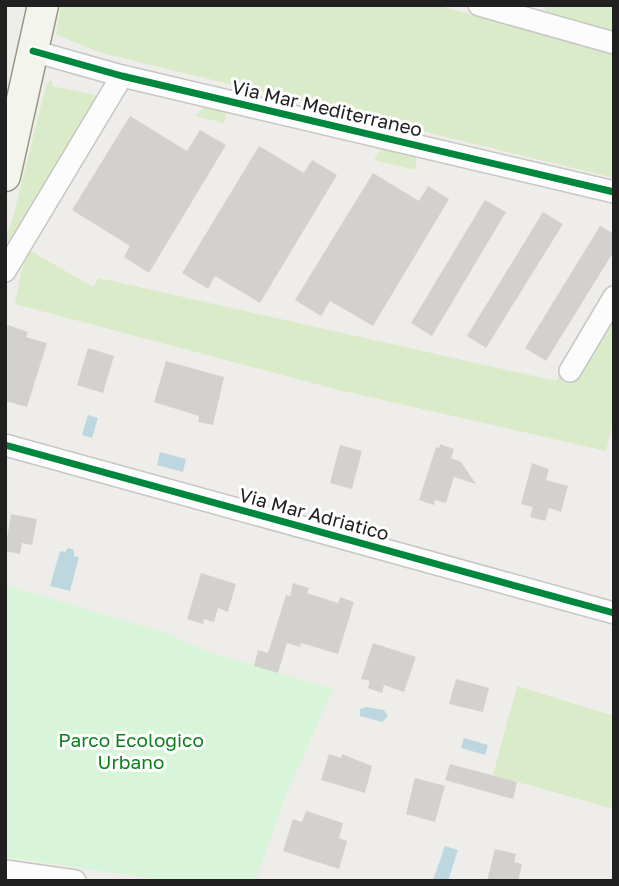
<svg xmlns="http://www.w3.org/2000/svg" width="619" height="886" viewBox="0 0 619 886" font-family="'Golos Text',sans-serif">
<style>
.grass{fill:#d9ebc8}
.park{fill:#d8f4d9}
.water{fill:#bdd7e1}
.building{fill:#d3d1ce}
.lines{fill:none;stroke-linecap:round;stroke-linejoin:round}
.minor-casing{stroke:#c7c6c5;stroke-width:24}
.secondary-casing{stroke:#969880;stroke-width:33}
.minor{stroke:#fdfcfc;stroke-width:21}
.secondary{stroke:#f3f4ec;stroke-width:30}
.cycleway-casing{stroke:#fff;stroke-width:11}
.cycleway{stroke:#00873e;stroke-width:7}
.labels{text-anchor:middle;stroke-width:6;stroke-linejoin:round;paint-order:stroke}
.street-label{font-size:19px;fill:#202020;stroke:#fff}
.park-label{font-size:19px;fill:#0c811d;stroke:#fff}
</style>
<rect width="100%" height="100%" fill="#efede9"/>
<path class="grass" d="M61 5H434L614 50V178L98 52 56 34Z
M545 5H614V37L546 19Z
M52 78V86L100 96 5 257V238L12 221 46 86Z
M205 106 226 111 224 123 195 116Z
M382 148 417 156 415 170 374 160Z
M29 250 93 287 99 278 556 381 560 375 571 381 614 312V418L606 451 339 390 15 304 21 272Z
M517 686 614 716V809L493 775Z"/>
<path class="park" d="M5 585 163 632 209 652 333 689 286 795 255 881 157 879 5 857Z"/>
<path class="water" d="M88 415 98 418 92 438 82 435Z
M160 452 186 459 183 472 157 465Z
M68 548 74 550V556L79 557 70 591 50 586 60 551 65 552Z
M366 707 384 710 388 716 382 722 360 716V709Z
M464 738 488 745 485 755 461 748Z
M445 846 458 850 448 881 433 880Z"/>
<path class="building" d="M130 116 187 151 200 130 226 145 149 273 124 257 130 246 72 210Z
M259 146 304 173 312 160 337 175 260 303 215 276 208 289 182 273Z
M373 173 419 201 428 186 449 199 373 326 330 301 321 316 295 300Z
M485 200 506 212 432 336 411 323Z
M543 212 563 224 486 348 467 336Z
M600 226 614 234V251L546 361 525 348Z
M8 325 28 332 26 337 47 343 27 407 5 401V334Z
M88 348 114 356 103 393 77 385Z
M166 361 224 377 213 425 198 422 199 416 154 402Z
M440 444 454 449 451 458 461 462 476 484 454 477 446 503 435 500 434 505 419 500 436 447 439 448Z
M340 445 362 451 352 489 330 483Z
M532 463 549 469 546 480 568 486 561 512 549 508 545 521 530 517 533 507 521 504Z
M11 514 37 519 32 545 22 543 20 554 5 551Z
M201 573 236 584 228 612 218 608 214 622 204 619 203 624 187 619Z
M293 583 309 588 307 593 338 603 340 597 354 602 338 654 301 643 300 647 287 643 278 673 254 666 258 650 268 653 286 595 290 596Z
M373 643 416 657 404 692 384 685 382 693 368 688 370 681 361 679Z
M456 679 489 688 483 712 449 704Z
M329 754 341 758 342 754 372 766 365 793 321 780Z
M450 764 517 782 513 799 445 780Z
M415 778 445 786 435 822 406 814Z
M306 811 343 823 339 838 347 841 339 869 283 851 293 819 302 822Z
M495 849 516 854 514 862 522 864 518 881H487Z"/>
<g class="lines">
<g class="minor-casing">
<path id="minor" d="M479 5 614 43
M33 51 122 76 614 192
M5 271 122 76
M570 371 614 297
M5 445 614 613
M5 871 75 881"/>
</g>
<g class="secondary-casing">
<path id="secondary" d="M5 176 43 5"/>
</g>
<use href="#minor" class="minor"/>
<use href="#secondary" class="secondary"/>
<g class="cycleway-casing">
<path id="cycleway" d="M33 51 122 76 614 192
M5 445 614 613"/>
</g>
<use href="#cycleway" class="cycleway"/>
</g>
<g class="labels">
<g class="street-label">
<text transform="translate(327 108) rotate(13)" y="7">Via Mar Mediterraneo</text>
<text transform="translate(314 514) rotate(15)" y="7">Via Mar Adriatico</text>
</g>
<g class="park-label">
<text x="131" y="747">Parco Ecologico<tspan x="131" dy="22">Urbano</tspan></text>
</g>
</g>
<rect width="619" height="886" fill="none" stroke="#202020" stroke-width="14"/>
</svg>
